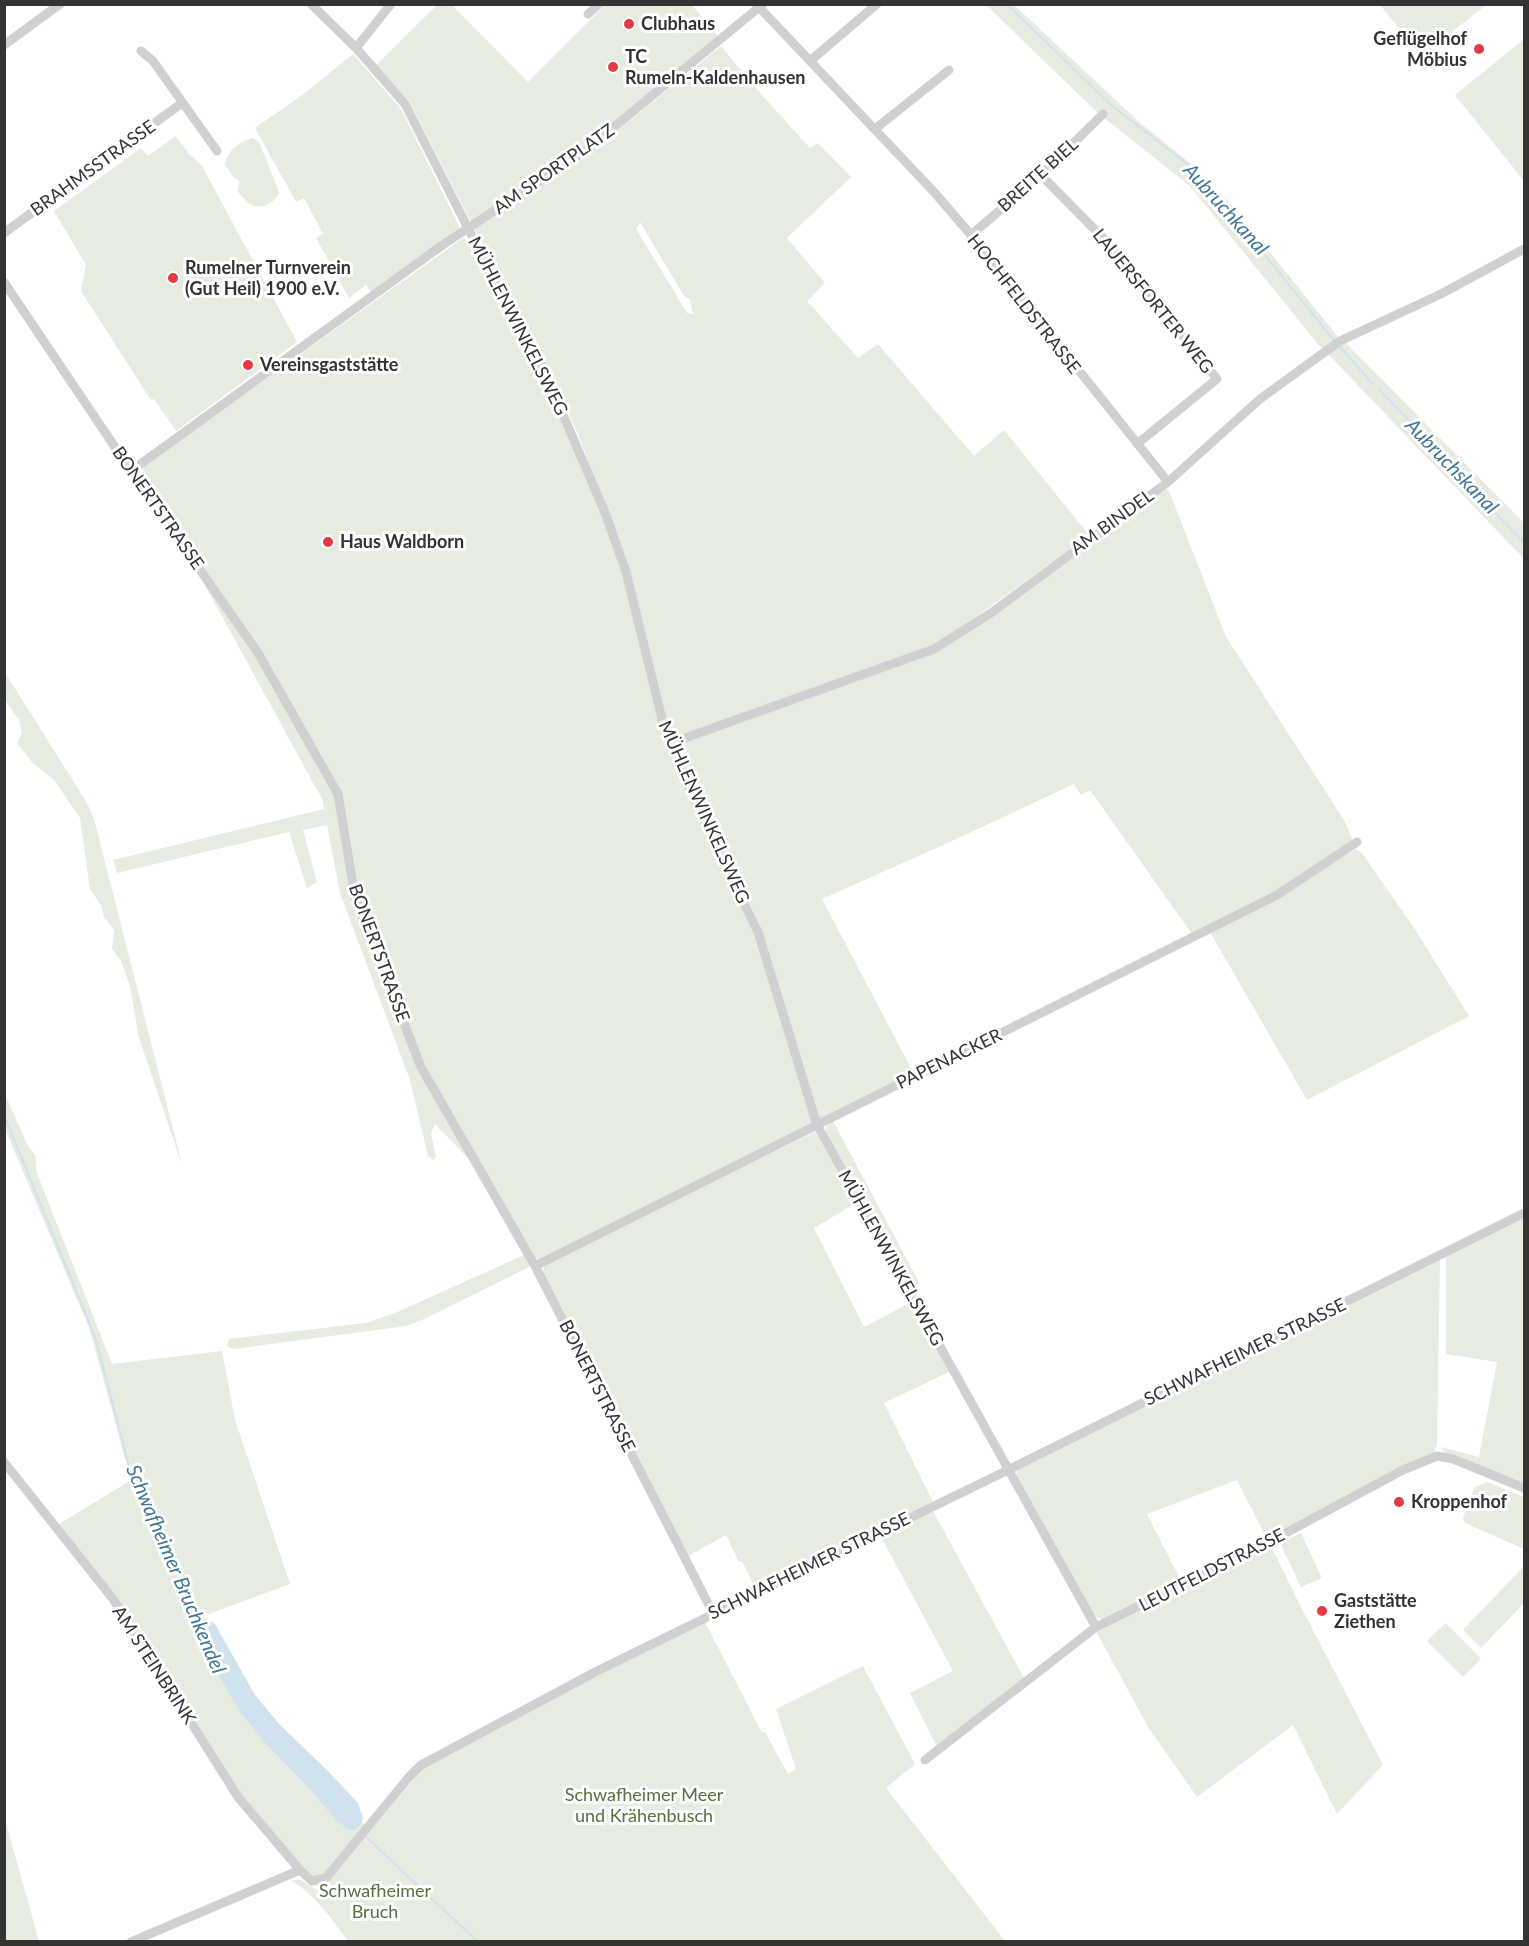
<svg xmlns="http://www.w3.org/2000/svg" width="1529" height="1946" viewBox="0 0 1529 1946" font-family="Lato,sans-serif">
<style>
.green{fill:#e6ecdf;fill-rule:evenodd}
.water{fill:#cfe2ee}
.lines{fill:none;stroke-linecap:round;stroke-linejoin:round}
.stream{stroke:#cfe2ee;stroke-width:2}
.minor{stroke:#d0d0d0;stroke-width:9}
.poi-dot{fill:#e63946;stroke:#fff;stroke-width:2}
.labels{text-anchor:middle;stroke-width:6;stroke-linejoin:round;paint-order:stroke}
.poi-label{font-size:18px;font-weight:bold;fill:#333;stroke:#fff;text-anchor:start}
.street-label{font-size:18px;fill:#333;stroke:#fff}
.park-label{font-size:18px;fill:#56703f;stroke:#fff}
.water-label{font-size:20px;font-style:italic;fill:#3f7597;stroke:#fff}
</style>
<rect width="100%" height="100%" fill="#fff"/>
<path class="green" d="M437 5H452L528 82 605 5H692L718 36 573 155 580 161 721 46 753 85 810 148 818 143 851 177 787 238 825 283 807 301 858 358 878 344 974 456 1004 430 1089 535 954 633 932 647 680 738 673 736 670 732 625 560 578 434 546 364 513 304 409 101 376 65ZM640 222 684 296 690 299 691 308 694 314 687 313 636 229Z
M986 5H1014L1138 121 1190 163 1233 206 1338 337 1322 349 1190 186 1098 113Z
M1380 5H1486L1424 54 1417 50Z
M1524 39V181L1455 95Z
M353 54 401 109 460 228 371 292 366 285 349 298 316 238 323 234 304 198 296 202 255 128 305 93Z
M176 136 189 154 202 166 297 342 176 431 154 399 151 400 81 291 86 265 54 211 141 148 148 156Z
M253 138 259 142 279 192C273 207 256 212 244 199 243 198 239 193 238 191 238 187 240 184 239 181L233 176 225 165C227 151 239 141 253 138Z
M463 238 471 241C518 331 565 421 602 516 630 591 648 670 668 748L937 652 1166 489 1169 491 1226 637 1344 820 1352 838V842L1280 891 1192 934 1090 790 1081 795 1074 784 952 841 822 899 913 1072 544 1260 535 1258 442 1110 468 1158 435 1124 431 1133 436 1157 433 1160 428 1156 410 1080 340 893 327 825 303 830 317 882 307 888 289 832 117 873 113 860 324 809 323 801 165 512C156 499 138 482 144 466ZM711 823 760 925 758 931 707 824Z
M1345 342 1524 523V559L1328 354Z
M4 671 87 803 94 819 183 1168 139 1038 130 986 121 961 112 949 114 930 104 917 102 907 90 889 80 818 54 780 32 762 17 743 22 733 19 720 5 700Z
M1356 849 1362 853 1414 928 1469 1016 1307 1100 1210 932Z
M4 1092 27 1144 36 1157V1171L112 1364 222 1351 235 1420 290 1584 201 1617 213 1648 284 1752 365 1825 324 1875 312 1876 306 1871 256 1816 59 1524 133 1479 125 1459 90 1330 5 1129Z
M833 1121 920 1284 912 1288 826 1136C825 1128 826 1125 833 1121Z
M815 1132 856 1203 814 1228 864 1327 912 1302 951 1371 884 1403 933 1502 755 1587 742 1561 739 1562 726 1535 688 1556 543 1274 544 1262Z
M1524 1217V1485L1446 1455 1441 1447 1479 1457 1497 1362 1446 1354V1256Z
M524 1255 530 1263 529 1267 523 1270 424 1319 406 1326 234 1349 227 1346 229 1339 366 1323 395 1313Z
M1440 1258 1437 1443 1434 1453 1267 1539 1237 1480 1147 1514 1182 1583 1104 1620 1095 1617 1017 1475 1016 1469Z
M1487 1482 1524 1497V1549L1465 1523 1463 1518 1475 1487Z
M932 1509 1025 1680 937 1747 910 1693 953 1671 880 1535Z
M1301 1533 1322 1578 1301 1587 1280 1543Z
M1271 1546 1299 1603 1383 1765 1337 1814 1293 1725 1197 1797 1148 1727 1096 1631Z
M1524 1566V1603L1481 1648 1463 1630Z
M705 1622 762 1733 765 1732 788 1774 796 1769 776 1709 863 1666 915 1764 886 1788 1005 1941H348C331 1918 316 1896 291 1880H301L320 1892 422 1769 600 1673Z
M1446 1623 1481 1659 1463 1677 1427 1641Z
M5 1820 39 1941H5Z"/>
<path class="water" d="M205 1618 215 1624 255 1695 280 1725 327 1770 358 1803 363 1818 360 1825 354 1830H349L335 1819 310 1789 267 1745 240 1712 195 1634V1622Z"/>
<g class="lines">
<path class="stream" d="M1007 4 1111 105 1199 173 1335 342
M1339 346 1373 384
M1379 389 1524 543
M4 1115 95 1337 129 1466 182 1582 197 1624
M364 1835 478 1942"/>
<path class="minor" d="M311 4 356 48 405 104 508 307 543 368 606 515 626 572 665 731 697 806 758 932 817 1125 1096 1627
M757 5 934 192 971 235 1168 482
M588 14 599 4
M4 45 60 4
M356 48 391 4
M141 51 153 61 217 151
M810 61 877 4
M875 129 949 70
M1041 175 1112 247 1217 379 1137 444
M4 233 182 103
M971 235 1041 175 1103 114
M4 282 131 471 258 653 338 794 355 897 421 1067 535 1266 713 1613
M131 471 444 244 585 151 763 4
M671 743 934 649 991 613 1168 482 1260 399 1340 341 1441 294 1524 249
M535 1266 1277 895 1357 842
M4 1462 113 1599 238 1797 300 1870 312 1881 326 1878 409 1777 421 1765 597 1671 1010 1469 1524 1213
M925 1760 1096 1627 1271 1541 1403 1470 1437 1456 1453 1459 1524 1488
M131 1942 300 1870"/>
</g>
<g class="poi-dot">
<circle cx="629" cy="24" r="6"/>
<circle cx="1479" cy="49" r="6"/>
<circle cx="613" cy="67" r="6"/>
<circle cx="173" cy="278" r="6"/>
<circle cx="248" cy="365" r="6"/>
<circle cx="328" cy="542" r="6"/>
<circle cx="1399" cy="1502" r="6"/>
<circle cx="1322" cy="1611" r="6"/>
</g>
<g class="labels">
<g class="poi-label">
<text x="641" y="30">Clubhaus</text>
<text x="1467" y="45" text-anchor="end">Geflügelhof<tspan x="1467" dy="21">Möbius</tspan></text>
<text x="625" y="63">TC<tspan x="625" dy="21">Rumeln-Kaldenhausen</tspan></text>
<text x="185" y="274">Rumelner Turnverein<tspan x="185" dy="21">(Gut Heil) 1900 e.V.</tspan></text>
<text x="260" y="371">Vereinsgaststätte</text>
<text x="340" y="548">Haus Waldborn</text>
<text x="1411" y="1508">Kroppenhof</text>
<text x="1334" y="1607">Gaststätte<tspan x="1334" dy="21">Ziethen</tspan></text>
</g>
<g class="street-label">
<text transform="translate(93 168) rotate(-36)" y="6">BRAHMSSTRASSE</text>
<text transform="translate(554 169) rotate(-35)" y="6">AM SPORTPLATZ</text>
<text transform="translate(1038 175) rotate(-42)" y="6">BREITE BIEL</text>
<text transform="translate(1153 301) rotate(51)" y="6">LAUERSFORTER WEG</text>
<text transform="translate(1024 304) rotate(52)" y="6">HOCHFELDSTRASSE</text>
<text transform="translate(518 326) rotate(63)" y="6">MÜHLENWINKELSWEG</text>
<text transform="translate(158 508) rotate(55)" y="6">BONERTSTRASSE</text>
<text transform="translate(1112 522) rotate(-36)" y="6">AM BINDEL</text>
<text transform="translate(704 812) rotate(66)" y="6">MÜHLENWINKELSWEG</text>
<text transform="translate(379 953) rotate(70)" y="6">BONERTSTRASSE</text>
<text transform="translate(949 1059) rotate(-26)" y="6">PAPENACKER</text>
<text transform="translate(891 1258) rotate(61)" y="6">MÜHLENWINKELSWEG</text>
<text transform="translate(1245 1352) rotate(-26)" y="6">SCHWAFHEIMER STRASSE</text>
<text transform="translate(597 1386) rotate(63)" y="6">BONERTSTRASSE</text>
<text transform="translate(809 1566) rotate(-26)" y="6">SCHWAFHEIMER STRASSE</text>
<text transform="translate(1212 1570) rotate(-27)" y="6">LEUTFELDSTRASSE</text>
<text transform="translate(154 1665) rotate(57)" y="6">AM STEINBRINK</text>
</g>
<g class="park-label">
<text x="644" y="1801">Schwafheimer Meer<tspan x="644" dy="21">und Krähenbusch</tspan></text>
<text x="375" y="1897">Schwafheimer<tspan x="375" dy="21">Bruch</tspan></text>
</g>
<g class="water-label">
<text transform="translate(1226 209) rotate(48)" y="7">Aubruchkanal</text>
<text transform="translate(1452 466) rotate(46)" y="7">Aubruchskanal</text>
<text transform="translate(176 1569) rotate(67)" y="7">Schwafheimer Bruchkendel</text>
</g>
</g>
<rect width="1529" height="1946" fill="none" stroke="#333333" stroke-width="12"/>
</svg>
